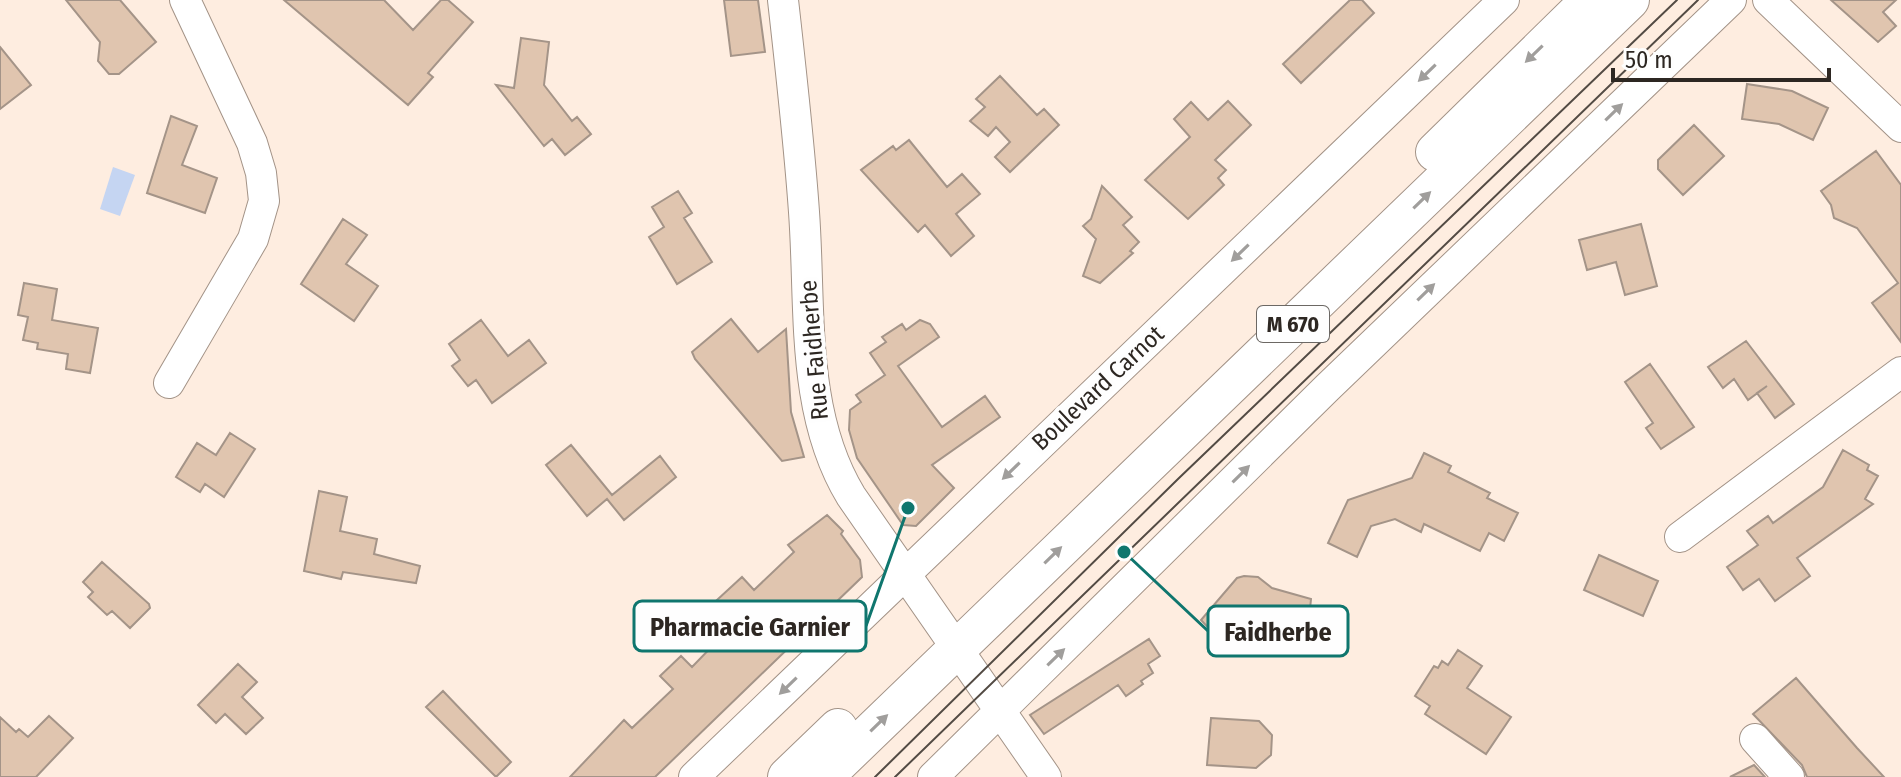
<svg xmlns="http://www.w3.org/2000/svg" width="1901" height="777" viewBox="0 0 1901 777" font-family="'Fira Sans Condensed',sans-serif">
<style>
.water{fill:#c5d5f2}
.building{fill:#e0c5af;stroke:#a49488;stroke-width:2}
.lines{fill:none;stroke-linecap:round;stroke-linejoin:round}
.minor-casing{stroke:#a39387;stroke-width:32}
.major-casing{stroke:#a39387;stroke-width:40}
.minor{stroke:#fff;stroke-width:30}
.major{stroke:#fff;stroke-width:38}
.tram{stroke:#534b44;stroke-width:2}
.oneway{fill:#a09e9c}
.labels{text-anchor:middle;stroke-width:8;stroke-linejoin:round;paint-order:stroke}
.shield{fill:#fefefe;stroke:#6c6864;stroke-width:2}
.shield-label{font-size:22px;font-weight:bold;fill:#2d2722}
.street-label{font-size:24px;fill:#2d2722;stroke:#fefefe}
.leader{fill:none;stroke:#0f766e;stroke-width:3}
.callout-dot{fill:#0f766e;stroke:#fefefe;stroke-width:3}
.callout{fill:#fefefe;stroke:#0f766e;stroke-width:3}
.callout-label{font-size:26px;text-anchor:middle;font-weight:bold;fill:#2d2722}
</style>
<rect width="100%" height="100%" fill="#feede0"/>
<path class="water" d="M113 167 135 175 120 216 100 209Z"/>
<path class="building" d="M66 0H120L156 42 119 74H109L98 61 100 42Z
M284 0H384L413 30 441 0H448L473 22 428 73 433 77 408 105Z
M724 0H758L765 52 731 56Z
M1350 0H1362L1374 13 1301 83 1283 64Z
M1831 0H1896L1883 12 1896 26 1878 42Z
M521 38 549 42 544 85 572 121 577 117 591 134 565 155 552 139 544 146 496 85 514 88Z
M0 47 31 85 0 109Z
M1000 76 1037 115 1044 109 1059 125 1010 172 995 157 1010 142 996 127 988 136 970 121 985 107 976 99Z
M1747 84 1792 91 1828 108 1813 140 1779 124 1742 119Z
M1228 101 1251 125 1215 160 1226 170 1218 178 1224 185 1188 219 1145 180 1190 137 1174 119 1191 102 1208 120Z
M171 116 197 126 182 165 217 178 205 213 147 193Z
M1694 125 1724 156 1683 195 1658 169V160Z
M909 140 947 187 962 174 980 194 956 214 974 236 951 256 925 225 918 232 861 170 893 146 896 150Z
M1876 151 1901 185V342L1872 303 1898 283 1857 228 1834 218 1831 205 1821 191Z
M1102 186 1132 217 1123 225 1139 242 1130 251 1133 253 1100 283 1083 276 1096 239 1083 226 1091 219Z
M678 191 692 213 684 218 712 262 677 284 649 237 664 227 652 207Z
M343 219 367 235 346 264 378 286 354 321 301 284Z
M1641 224 1657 286 1625 295 1616 262 1587 270 1579 240Z
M24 283 57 289 52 320 98 328 90 373 66 369 68 354 37 349 38 343 23 340 28 317 18 315Z
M731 319 758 352 786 329 791 412 804 457 782 461 695 359 692 352Z
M481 320 508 356 529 340 546 363 492 403 476 380 468 386 452 366 460 360 449 344Z
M920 320 930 324 939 337 898 366 942 427 985 396 1000 417 932 465 954 488 916 526 903 525 857 458 849 430 850 410 861 402 856 395 885 375 870 353 886 342 882 337 902 324 906 330Z
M1746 341 1794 404 1775 418 1757 393 1767 386 1748 400 1734 379 1723 388 1708 367Z
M1650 364 1694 427 1661 449 1646 428 1653 423 1625 382Z
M230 433 255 449 224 497 205 484 200 492 176 477 197 443 216 455Z
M571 445 612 495 660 456 676 477 624 520 607 499 587 516 546 465Z
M1843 450 1869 465 1867 470 1878 476 1865 499 1873 504 1797 558 1810 576 1775 601 1759 579 1743 590 1727 567 1758 545 1747 531 1768 516 1773 523 1823 487Z
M1424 453 1451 466 1448 472 1490 493 1487 498 1518 513 1504 541 1489 533 1480 551 1424 524 1421 532 1395 519 1371 526 1357 557 1328 543 1348 500 1412 478Z
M319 491 347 497 340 531 377 539 374 554 420 566 416 583 343 572 341 579 304 571Z
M827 515 843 531 841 534 860 560 862 577 655 777H570L624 720 632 728 673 689 660 676 681 656 692 667 726 632 705 611 742 577 754 590 794 552 788 545Z
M1599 555 1658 581 1643 616 1584 590Z
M102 562 149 604 150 608 130 628 112 611 107 615 88 597 93 592 83 582Z
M1244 576 1258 577 1272 588 1311 599 1308 629 1263 618 1230 622 1217 637 1201 620 1237 578Z
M1149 639 1160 656 1148 664 1153 673 1141 681 1143 684 1126 696 1118 685 1044 734 1030 715Z
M1458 650 1482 666 1467 688 1511 717 1486 754 1425 714 1430 706 1415 696 1434 666 1438 668 1442 661 1448 665Z
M238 664 257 682 242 697 263 718 246 734 225 714 216 723 198 705Z
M1796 678 1857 748 1884 777H1807L1802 765 1753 714Z
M443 691 511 762 496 777 426 707Z
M49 716 73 738 36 777H0V717L16 732 19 729 28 737Z
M1211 718 1259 721 1272 735 1271 755 1256 768 1207 765Z
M1754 765 1765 777H1730Z"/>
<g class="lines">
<g class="minor-casing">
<path id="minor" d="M783 0C791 71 799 141 804 212 811 307 800 412 851 496L1046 777
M1768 0 1901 127
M169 383 253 239 264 201 261 173 252 143 185 0
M1680 537 1901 372
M1755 739 1789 777
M694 777 1504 0
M933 777 1327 388 1731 0"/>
</g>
<g class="major-casing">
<path id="major" d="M1435 152 1590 0
M787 777 838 728
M824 777 1630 0"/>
</g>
<use href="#minor" class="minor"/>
<use href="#major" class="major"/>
<path class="tram" d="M875 777 1178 479 1677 0
M895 777 1698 0"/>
</g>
<defs><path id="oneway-solid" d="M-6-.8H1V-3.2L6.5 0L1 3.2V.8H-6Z" transform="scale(2)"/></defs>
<g class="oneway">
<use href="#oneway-solid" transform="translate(1534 54) rotate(136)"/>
<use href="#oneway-solid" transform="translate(1427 73) rotate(136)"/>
<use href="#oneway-solid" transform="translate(1614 112) rotate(-44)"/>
<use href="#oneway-solid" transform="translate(1422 200) rotate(-44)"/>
<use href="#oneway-solid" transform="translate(1240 253) rotate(136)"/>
<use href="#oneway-solid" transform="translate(1426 292) rotate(-44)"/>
<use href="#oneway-solid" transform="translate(1011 471) rotate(136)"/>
<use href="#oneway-solid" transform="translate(1241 474) rotate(-45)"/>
<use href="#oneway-solid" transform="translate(1053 555) rotate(-44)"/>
<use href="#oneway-solid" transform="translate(1056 657) rotate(-44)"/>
<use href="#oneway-solid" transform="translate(788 686) rotate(136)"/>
<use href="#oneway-solid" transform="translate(879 723) rotate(-44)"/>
</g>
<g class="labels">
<rect class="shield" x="1257" y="306" width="72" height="36" rx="6"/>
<g class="shield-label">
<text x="1293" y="332">M 670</text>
</g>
<g class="street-label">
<text transform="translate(814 350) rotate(-95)" y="8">Rue Faidherbe</text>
<text transform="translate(1098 388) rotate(-43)" y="8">Boulevard Carnot</text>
</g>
</g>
<path class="leader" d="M908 508L866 626M1124 552L1208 631"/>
<g class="callout-dot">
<circle cx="908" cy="508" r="8"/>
<circle cx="1124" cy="552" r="8"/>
</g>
<g class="callout">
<rect x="634" y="601" width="232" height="50" rx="8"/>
<rect x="1208" y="606" width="140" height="50" rx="8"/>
</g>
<g class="callout-label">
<text x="750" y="636">Pharmacie Garnier</text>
<text x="1278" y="641">Faidherbe</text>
</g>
<path d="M1613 68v12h216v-12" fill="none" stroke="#2d2722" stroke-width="4"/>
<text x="1625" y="68" font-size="24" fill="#2d2722" stroke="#fefefe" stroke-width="6" paint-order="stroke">50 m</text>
</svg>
